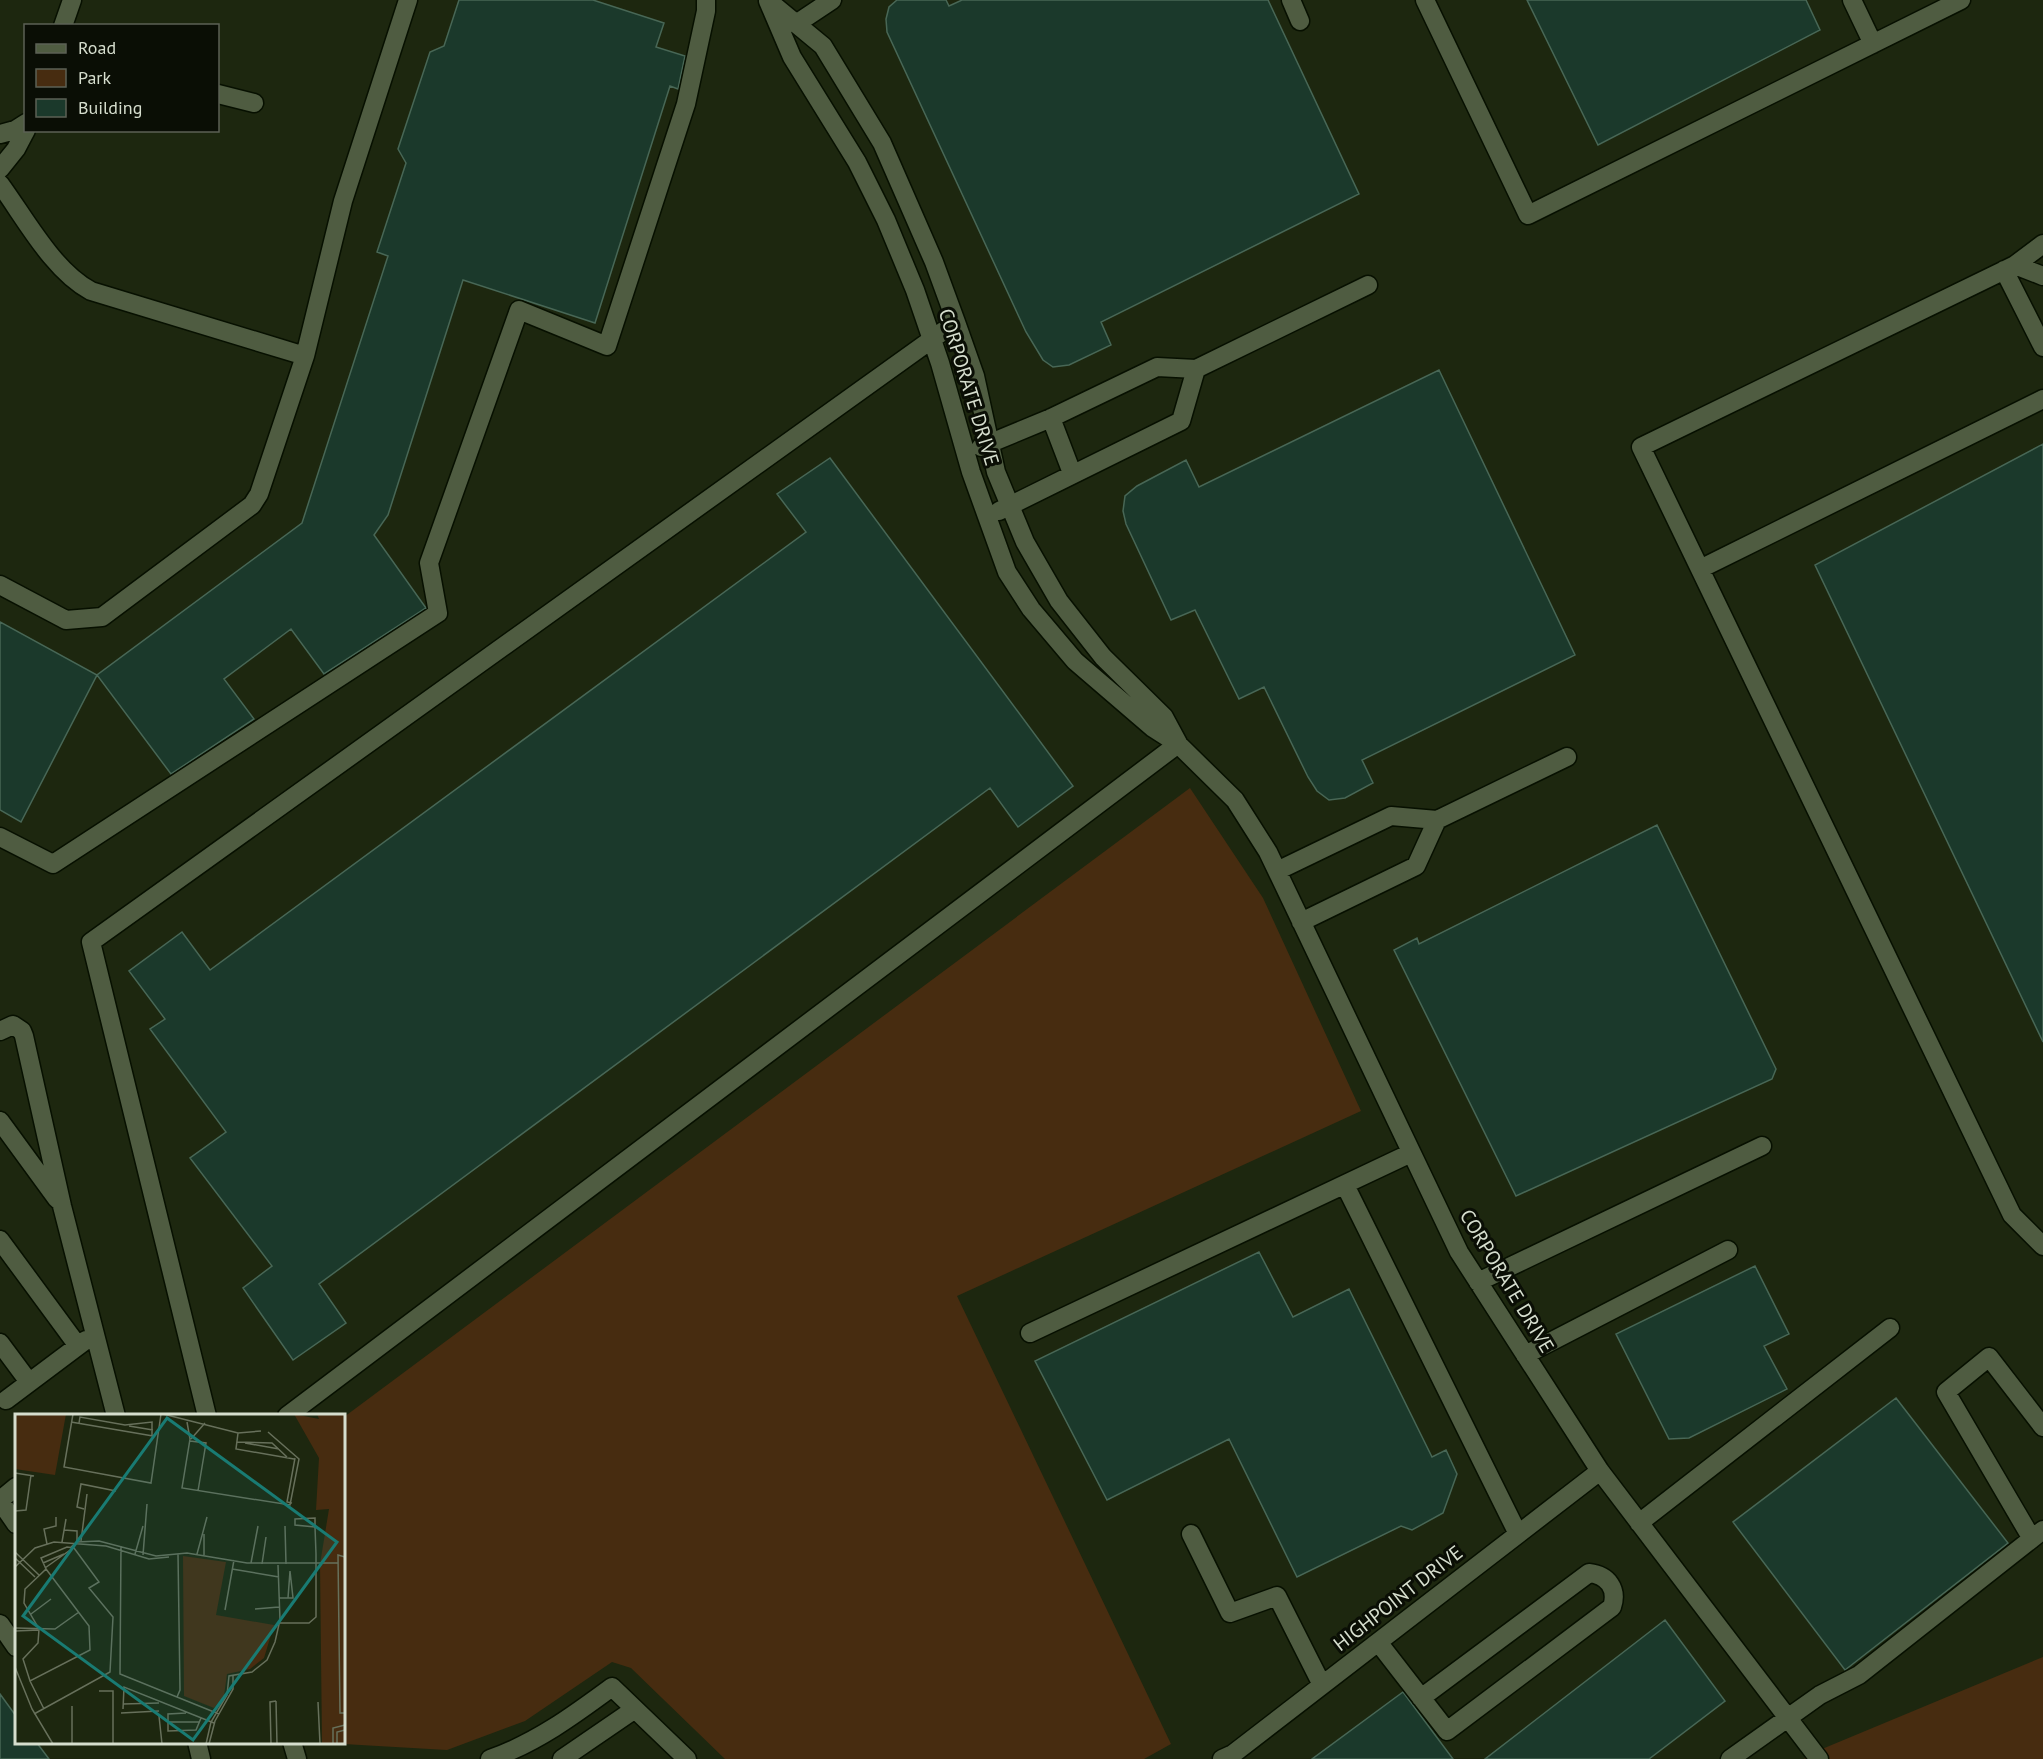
<svg xmlns="http://www.w3.org/2000/svg" width="2043" height="1759" viewBox="0 0 2043 1759" font-family="'PT Sans',sans-serif">
<style>
.green{fill:#472c10}
.building{fill:#1b392b;stroke:#486756;stroke-width:1.5}
.lines{fill:none;stroke-linecap:round;stroke-linejoin:round}
.minor-casing{stroke:#071000;stroke-width:21}
.minor{stroke:#4f5c41;stroke-width:18}
.labels{text-anchor:middle;stroke-width:6;stroke-linejoin:round;paint-order:stroke}
.street-label{font-size:20px;fill:#d6dece;stroke:#0a0e05}
.inset-road{fill:none;stroke:#67705b;stroke-width:1.5}
.view{fill:#197b73;fill-opacity:0.15;stroke:#197b73;stroke-width:3}
.inset-edge{fill:none;stroke:#d6dece;stroke-width:3}
</style>
<rect width="100%" height="100%" fill="#1d270f"/>
<path class="green" d="M1190 788 1263 898 1361 1111 957 1296 1171 1744 1144 1759H725L631 1668 612 1662 525 1721 447 1750 326 1743 344 1742V1417Z
M2043 1657V1759H1804L1810 1754Z"/>
<path class="building" d="M459 0H593L664 23 656 47 685 56 678 89 670 86 595 323 463 280 388 515 374 535 426 608 324 674 291 629 224 679 254 719 171 774 97 675 302 523 388 256 377 252 406 163 398 149 430 52 444 46Z
M897 0H946L949 6 962 0H1268L1359 194 1101 322 1111 345 1069 365 1053 367 1043 360 1026 332 887 32 886 19 889 7Z
M1527 0H1806L1820 30 1598 145Z
M1439 370 1575 655 1362 760 1373 783 1345 798 1329 800 1317 791 1308 777 1264 687 1239 699 1195 610 1171 620 1126 524 1123 511 1125 496 1137 486 1186 460 1199 487Z
M2043 444V1042L1815 565Z
M830 458 1073 786 1018 827 990 788 319 1284 346 1323 293 1360 243 1288 272 1266 190 1158 226 1132 150 1029 165 1019 129 971 182 932 210 970 806 532 777 494Z
M0 622 97 675 21 822 0 810Z
M1657 825 1776 1069 1772 1079 1516 1196 1394 950 1417 938 1419 944Z
M1259 1252 1293 1317 1349 1289 1432 1457 1446 1450 1457 1474 1443 1513 1412 1530 1401 1526 1297 1577 1229 1439 1107 1500 1035 1361Z
M1755 1266 1789 1334 1764 1346 1787 1389 1689 1438 1669 1439 1616 1334Z
M1896 1398 2008 1543 1845 1670 1733 1522Z
M1665 1620 1725 1701 1649 1759H1485Z
M1403 1692 1453 1759H1312Z
M0 1694 16 1716V1743H37L49 1759H0Z"/>
<g class="lines">
<g class="minor-casing">
<path id="minor" d="M1291 0 1300 21
M1425 0 1528 215 1961 0
M1852 0 1873 44
M768 1 792 57 857 162 886 220 915 290 940 363 971 472 1007 572 1031 609 1075 661 1153 728 1178 744 1235 800 1268 852 1459 1252 1600 1471 1819 1759
M771 3 823 46 882 143 934 262 956 322 975 376 996 472 1025 542 1059 601 1103 657 1164 717 1178 743
M796 24 832 0
M63 26 72 0
M218 94 254 103
M0 134 15 130 26 123
M0 169 16 149 26 130
M0 184C25 218 53 271 91 291L305 356
M2043 244 2015 265 1641 447 2012 1215 2043 1246
M2015 265 2043 276
M2004 270 2043 347
M1051 418 1072 473
M981 447 1051 418 1157 367 1196 369
M999 511 1181 421 1196 369 1368 285
M1700 569 2043 399
M0 585 66 620 102 617 252 505 259 494 305 356 343 201 408 0
M0 837 53 864 438 613 429 563 519 310 607 346 686 104 706 11V0
M1277 871 1391 816 1437 820 1567 757
M1301 922 1416 866 1437 820
M0 1031 13 1025 22 1031 24 1036 62 1206 116 1416
M0 1121 57 1199
M1345 1185 1518 1534
M0 1240 78 1346
M1478 1282 1762 1146
M1030 1333 1411 1153
M0 1343 29 1382
M1525 1355 1728 1250
M6 1400 86 1340
M207 1416 91 942 956 322
M287 1416 1178 744
M0 1500 16 1487
M0 1501 16 1524
M1639 1523 1890 1328
M1191 1534 1230 1613 1277 1596 1322 1685
M2032 1539 1946 1392 1989 1357 2043 1427
M0 1624 16 1647
M1378 1642 1447 1731 1612 1607C1618 1589 1608 1575 1589 1573L1421 1698
M197 1742 201 1759
M292 1742 297 1759
M490 1759C536 1743 574 1715 612 1687L687 1759
M562 1759 635 1709
M1222 1759 1233 1754 1600 1471
M1730 1759 1820 1695 1859 1675 2043 1530"/>
</g>
<use href="#minor" class="minor"/>
</g>
<g class="labels">
<g class="street-label">
<text transform="translate(969 387) rotate(73)" y="7">CORPORATE DRIVE</text>
<text transform="translate(1507 1281) rotate(59)" y="7">CORPORATE DRIVE</text>
<text transform="translate(1398 1598) rotate(-38)" y="7">HIGHPOINT DRIVE</text>
</g>
</g>
<g transform="translate(15 1414)">
<rect width="330" height="330" fill="#1d270f"/>
<path d="M0 0H51L40 61 0 55ZM279 0 304 5 302 0H330V330H307L305 150 314 95 301 96 304 44ZM168 142 211 148 201 201 259 211 249 244 235 255 212 260 209 282 199 294 169 282Z" fill="#472c10"/>
<path class="inset-road" d="M58 0 49 53 136 69 146 0M148 0 223 19 246 17M56 8 138 22M172 8 175 25 167 74 275 91 284 45 253 18M64 9 65 3 110 11 137 8V22M114 12 138 16M223 19 221 35 279 45M176 25 190 9M175 27 191 29 183 77M222 28 257 29 272 43M230 29 264 35M0 59 19 62M277 89 272 88 280 44M69 95 62 93 66 70 101 77M0 97 11 96 16 61M270 112 271 150M49 116 62 117V128L56 133M189 120V141M66 127 72 80M47 128 51 105M62 128 84 127 141 142 172 139 232 149H323M32 130 29 115 41 112V103M106 132 105 260 204 300M0 138 24 161M120 140 128 112M182 140 192 103M128 141 132 90M330 143 323 141 325 299H330M0 144 20 163M28 149 49 140M236 149 243 112M247 150 251 123M0 153 20 134 39 128 91 132 134 145 154 143M30 154 58 134M217 155 264 163M264 184H278L275 157 273 184M240 195 264 193M210 196 219 146M16 200 36 185M264 209H294L301 203V140L300 113V104L280 105V111L300 113M0 214 40 215 64 198M0 217 24 216M0 253 17 295 38 330M15 267 29 295M84 277H98V330M162 283 165 276 163 140M261 287 262 330M303 288 305 330M108 290 144 289M108 295 109 273 199 309M106 299 144 297M171 299 153 300V317L181 316 186 304M19 300 95 258 98 203 74 174 84 168 59 134 52 133 26 144 31 155 10 175 9 189 24 215 23 229 8 245 15 267 75 236 74 212 31 155M144 302 147 330M153 308H185M57 330V292M191 330 196 308 212 281 214 262 237 258 252 246 260 228 265 206 263 151M194 330 200 307 218 275V261M256 330 255 288 261 287M318 330V314L330 311M322 330V318L330 316"/>
<path class="view" d="M152 4 322 128 178 326 8 202Z"/>
<rect width="330" height="330" class="inset-edge"/>
</g>
<rect x="24" y="24" width="195" height="108" fill="#0a0e05" stroke="#5c6155" stroke-width="1.5"/>
<rect x="36" y="44" width="30" height="9" fill="#4f5c41" stroke="#5c6155" stroke-width="1.5"/>
<text x="78" y="54" font-size="18" fill="#d6dece">Road</text>
<rect x="36" y="69" width="30" height="18" fill="#472c10" stroke="#5c6155" stroke-width="1.5"/>
<text x="78" y="84" font-size="18" fill="#d6dece">Park</text>
<rect x="36" y="99" width="30" height="18" fill="#1b392b" stroke="#5c6155" stroke-width="1.5"/>
<text x="78" y="114" font-size="18" fill="#d6dece">Building</text>
</svg>
